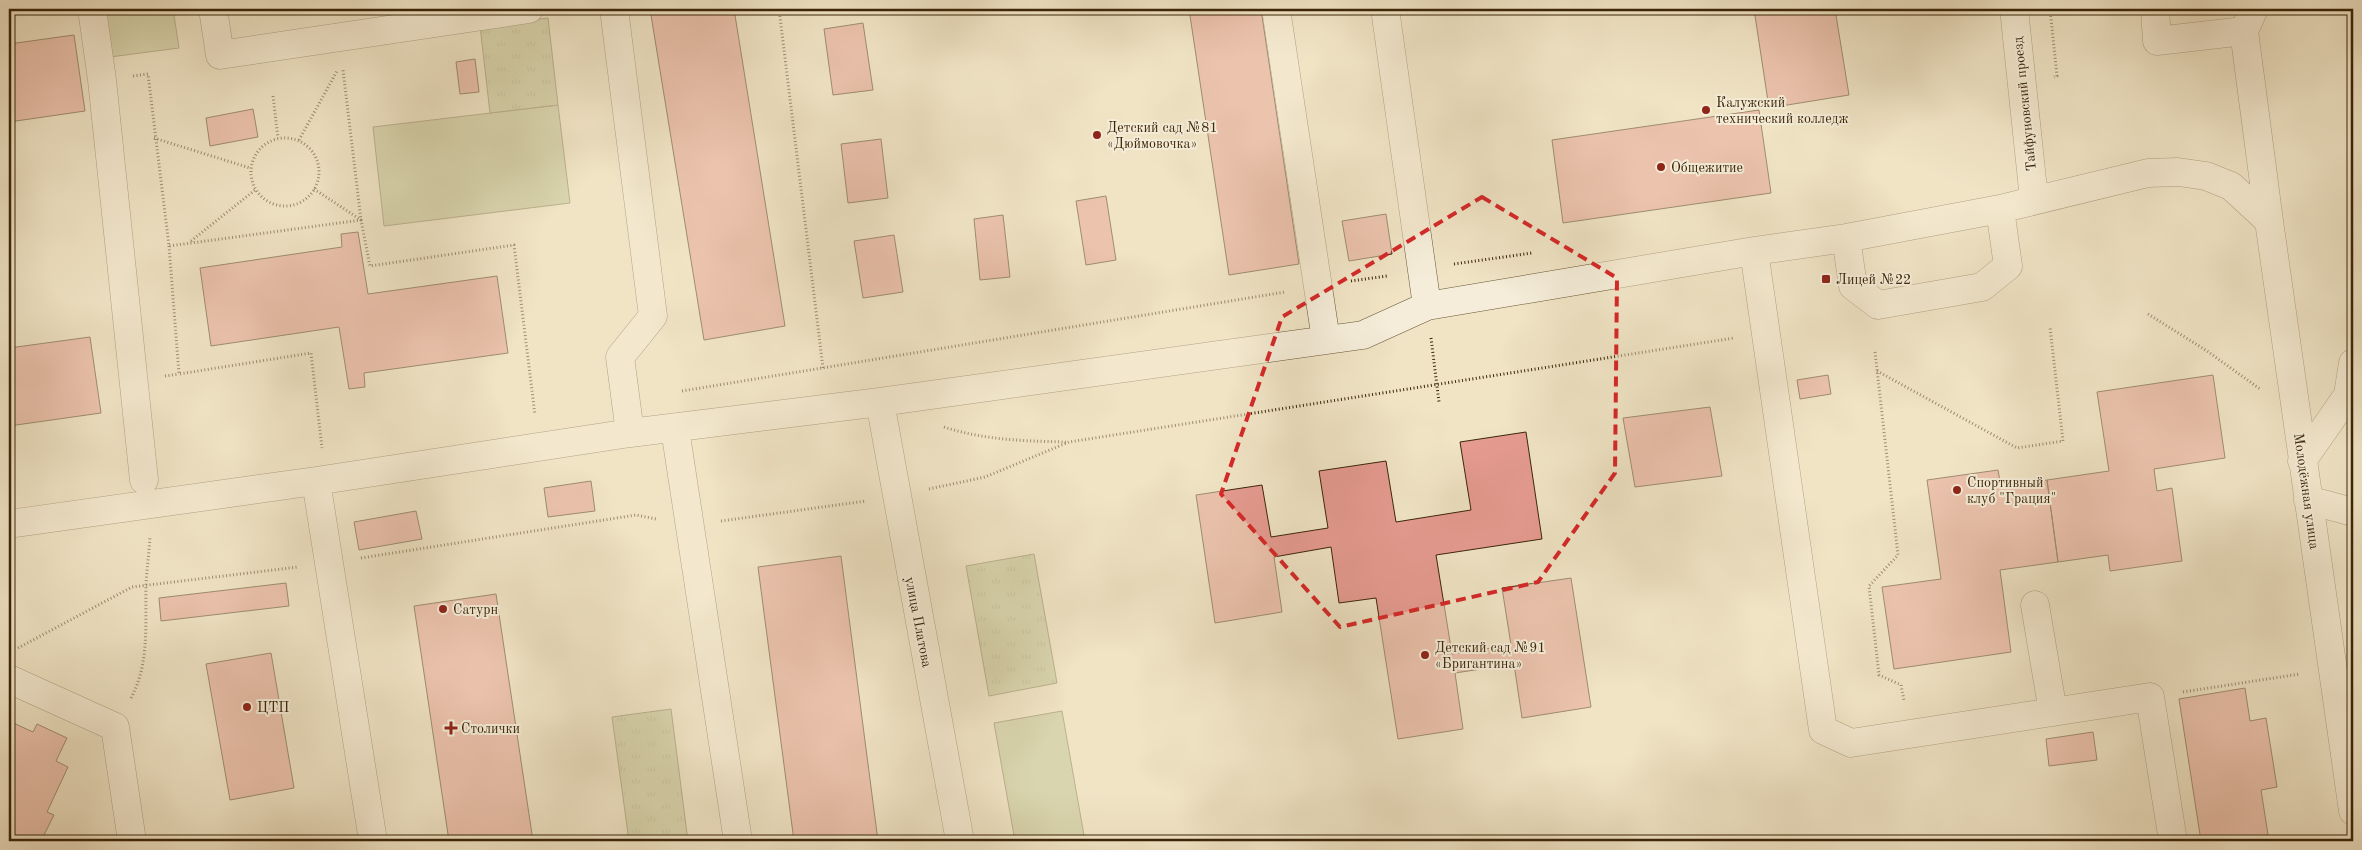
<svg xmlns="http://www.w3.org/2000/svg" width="2362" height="850" viewBox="0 0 2362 850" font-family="'Old Standard TT',serif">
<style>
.grass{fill:#bcc392;stroke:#7c744d}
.park{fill:url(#park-tufts);stroke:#7c744d}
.building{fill:#e69b91;stroke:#3b2508}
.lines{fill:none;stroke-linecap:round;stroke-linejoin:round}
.minor-casing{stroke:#685537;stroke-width:29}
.path{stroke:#3b2508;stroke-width:3;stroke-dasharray:1 2.5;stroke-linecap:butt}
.minor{stroke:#f5edd9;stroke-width:28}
.marked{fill:none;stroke:#d62828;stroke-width:4;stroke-dasharray:10 6;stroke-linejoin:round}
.poi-dot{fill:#8f2418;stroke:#f5edd9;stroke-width:2}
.labels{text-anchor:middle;stroke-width:4;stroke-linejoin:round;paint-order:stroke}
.poi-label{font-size:14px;fill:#3b2508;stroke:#f5edd9;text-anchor:start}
.street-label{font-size:14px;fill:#3b2508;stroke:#f5edd9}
</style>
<defs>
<pattern id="park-tufts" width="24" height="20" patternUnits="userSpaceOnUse" patternTransform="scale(1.25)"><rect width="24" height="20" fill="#bcc392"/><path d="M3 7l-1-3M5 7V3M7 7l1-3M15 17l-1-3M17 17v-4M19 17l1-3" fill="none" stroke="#a2a77c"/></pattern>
</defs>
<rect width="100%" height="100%" fill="#f0e4c5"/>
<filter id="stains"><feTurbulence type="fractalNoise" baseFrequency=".004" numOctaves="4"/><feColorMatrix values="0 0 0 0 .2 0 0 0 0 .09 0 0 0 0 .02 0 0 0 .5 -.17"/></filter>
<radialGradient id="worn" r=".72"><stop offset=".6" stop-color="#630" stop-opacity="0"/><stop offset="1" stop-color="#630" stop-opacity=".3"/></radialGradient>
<path class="grass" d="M103 9H173L179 48 110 57Z
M558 105 570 203 384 226 373 127Z
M1062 711 1085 841H1015L994 723Z"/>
<path class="park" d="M548 18 558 105 490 113 480 26Z
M1034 554 1057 683 989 696 966 566Z
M671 709 688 841H629L612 717Z"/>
<path class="building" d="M650 9H734L785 326 704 340Z
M1189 9H1261L1299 264 1229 275Z
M1754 9H1835L1849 95 1769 108Z
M863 23 873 90 833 95 824 29Z
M74 35 85 111 9 122V44Z
M475 59 479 92 460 94 456 62Z
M253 109 258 137 210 146 206 118Z
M1759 110 1771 193 1563 223 1552 140Z
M881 139 888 198 848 203 841 144Z
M1106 196 1116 260 1086 265 1076 201Z
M1386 214 1392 254 1349 261 1342 221Z
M1003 215 1010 277 980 280 974 219Z
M358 232 368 294 497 276 508 353 364 373 365 387 349 389 339 327 211 346 200 268 342 247 341 234Z
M894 235 903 292 863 298 854 241Z
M90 337 101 413 9 426V348Z
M1828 375 1831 394 1800 399 1797 380Z
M2213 375 2225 458 2154 469 2157 491 2172 488 2182 561 2110 571 2108 555 2058 562 2047 480 2109 471 2097 392Z
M1710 407 1722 476 1635 487 1623 418Z
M1526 432 1542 539 1436 555 1452 654 1511 645 1502 588 1571 578 1591 707 1522 718 1514 664 1455 673 1463 729 1398 739 1376 598 1339 603 1331 547 1274 557 1282 612 1215 623 1196 495 1262 485 1271 537 1328 528 1319 471 1386 461 1396 522 1471 510 1460 442Z
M1998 470 2001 486 2047 480 2058 562 2000 570 2011 652 1894 669 1882 587 1941 579 1927 480Z
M591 481 595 511 548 517 544 488Z
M416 511 422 539 359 550 354 522Z
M841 556 878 841H794L758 567Z
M286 583 289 606 161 621 159 598Z
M496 594 533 841H449L414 606Z
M271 653 294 788 230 800 206 664Z
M2245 688 2250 721 2266 718 2277 787 2261 790 2269 841H2201L2179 699Z
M9 721 33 732 37 724 67 738 56 761 68 767 47 812 54 815 41 841H30L17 835 13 841H9Z
M2093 732 2097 760 2049 766 2046 739Z"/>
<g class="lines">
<g class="minor-casing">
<path id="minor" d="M92 9 102 80 144 480
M213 9 220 55 529 9
M614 9 653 316 620 357 630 433
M1276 9 1326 340
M1385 9 1427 306
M2014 9 2034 199
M2155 9 2157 41 2244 31
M2254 9 2244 31 2269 221
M1846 238 1853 286 1878 305 1982 287 2008 266 2000 209
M1754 251 1823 730 1851 743 2150 697 2173 841
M880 402 960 841
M675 429 738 841
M2302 461 2348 395 2353 363
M316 481 373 841
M2308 500 2353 512
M9 524 316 481 630 433 880 402 1363 335 1427 306 1754 251 1846 238 2000 209 2148 173 2178 172 2206 176 2231 186 2269 221 2353 811
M2035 605 2053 712
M9 679 115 727 132 841"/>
</g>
<path class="path" d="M779 9 823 368
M2050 9 2057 76 2054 77
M133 76 148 74 169 246 361 220 343 70
M273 96 278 138
M251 172a34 34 0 1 1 68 0a34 34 0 1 1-68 0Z
M154 138 250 168
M299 140 337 71
M314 189 361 220 370 266 514 245 535 415
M191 241 255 190
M169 246 179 374 311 353 322 448
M1454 264 1532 253
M1351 281 1387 276
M2148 314 2207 351 2260 389
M1431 338 1439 402
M1875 352 1898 555 1869 586 1879 675 1901 685 1904 701
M1877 371 2017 448 2063 441 2050 327
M165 376 179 374
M682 391 1285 292
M944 427C984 440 1024 441 1066 442
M929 489 985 477 1069 442 1734 338
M721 521 866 501
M361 558 636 515 656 519
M18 648 132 587 298 567
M2183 692 2300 674
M131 698C150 663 145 622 146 584 147 568 149 553 150 537"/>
<use href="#minor" class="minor"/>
</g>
<path d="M0 0H2362V850H0ZM1482 197 1617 278 1615 473 1538 582 1340 627 1221 494 1282 317Z" fill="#f0e4c5" fill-opacity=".55" fill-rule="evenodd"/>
<path class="marked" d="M1482 197 1617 278 1615 473 1538 582 1340 627 1221 494 1282 317Z"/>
<g class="poi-dot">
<circle cx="1706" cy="110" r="5"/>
<circle cx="1097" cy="135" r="5"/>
<circle cx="1661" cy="167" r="5"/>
<rect x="1821" y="274" width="10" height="10" rx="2.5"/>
<circle cx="1957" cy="490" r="5"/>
<circle cx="443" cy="609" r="5"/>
<circle cx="1425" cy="655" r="5"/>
<circle cx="247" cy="707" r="5"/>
<path d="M448.5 720.5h5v5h5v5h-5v5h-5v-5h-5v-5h5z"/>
</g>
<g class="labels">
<g class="poi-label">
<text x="1716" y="107">Калужский<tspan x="1716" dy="16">технический колледж</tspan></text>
<text x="1107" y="132">Детский сад №81<tspan x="1107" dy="16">«Дюймовочка»</tspan></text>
<text x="1671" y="172">Общежитие</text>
<text x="1836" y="284">Лицей №22</text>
<text x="1967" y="487">Спортивный<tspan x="1967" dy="16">клуб "Грация"</tspan></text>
<text x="453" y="614">Сатурн</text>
<text x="1435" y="652">Детский сад №91<tspan x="1435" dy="16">«Бригантина»</tspan></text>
<text x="257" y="712">ЦТП</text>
<text x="461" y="733">Столички</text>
</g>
<g class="street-label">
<text transform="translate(2024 104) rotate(-96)" y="5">Тайфуновский проезд</text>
<text transform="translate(2307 491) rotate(82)" y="5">Молодёжная улица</text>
<text transform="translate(919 622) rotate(79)" y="5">улица Платова</text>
</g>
</g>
<rect width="2362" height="850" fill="none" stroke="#f0e4c5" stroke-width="30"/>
<rect x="10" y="10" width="2342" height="830" fill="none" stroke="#3b2508" stroke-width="2.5"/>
<rect x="15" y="15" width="2332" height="820" fill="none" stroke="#3b2508"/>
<rect width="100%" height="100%" filter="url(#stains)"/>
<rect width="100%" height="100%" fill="url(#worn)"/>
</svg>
